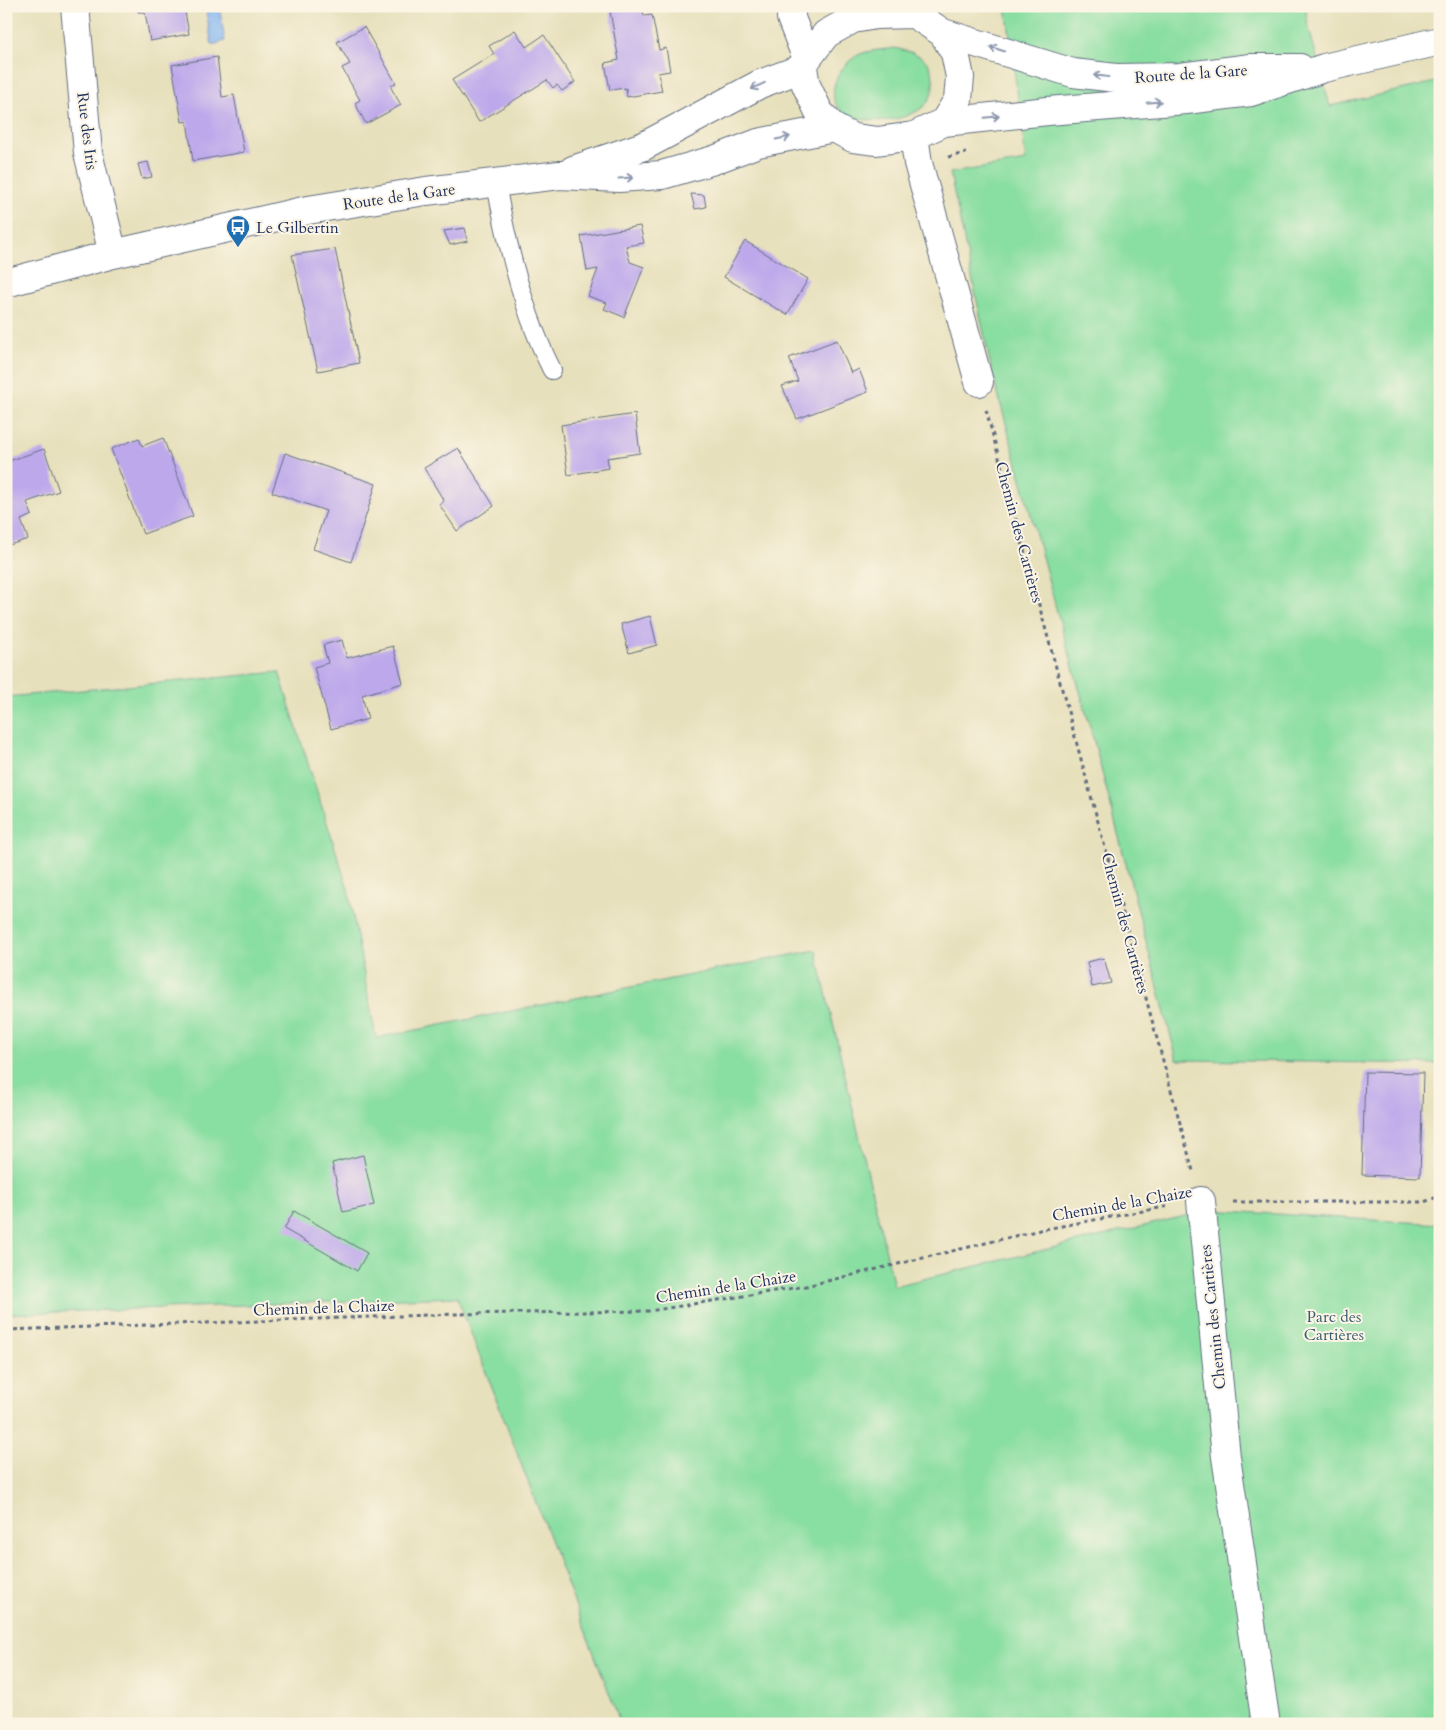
<svg xmlns="http://www.w3.org/2000/svg" width="1446" height="1730" viewBox="0 0 1446 1730" font-family="Cardo,serif">
<style>
.green{fill:#89dea1;stroke:#528680}
.water{fill:#86b7f2;stroke:#5073a8}
.building{fill:#bda8eb}
.lines{fill:none;stroke-linecap:round;stroke-linejoin:round}
.service-casing{stroke:#626d7f;stroke-width:20}
.minor-casing{stroke:#626d7f;stroke-width:30}
.secondary-casing{stroke:#626d7f;stroke-width:30}
.path{stroke:#626d7f;stroke-width:3;stroke-dasharray:4 4;stroke-linecap:butt}
.service{stroke:#fff;stroke-width:18}
.minor{stroke:#fff;stroke-width:28}
.secondary{stroke:#fff;stroke-width:28}
.oneway{stroke:#8d97ae}
.labels{text-anchor:middle;stroke-width:4;stroke-linejoin:round;paint-order:stroke}
.street-label{font-size:16px;fill:#1b2f5e;stroke:#fcf5e5}
.poi-label{font-size:16px;fill:#1b2f5e;stroke:#fcf5e5;text-anchor:start}
.park-label{font-size:16px;fill:#365b6f;stroke:#fcf5e5}
</style>
<rect width="100%" height="100%" fill="#fcf5e5"/>
<filter id="ink" filterUnits="userSpaceOnUse"><feTurbulence type="fractalNoise" baseFrequency=".02" numOctaves="2"/><feDisplacementMap in="SourceGraphic" scale="10" xChannelSelector="R" yChannelSelector="G"/><feConvolveMatrix kernelMatrix="1 2 1 2 8 2 1 2 1" color-interpolation-filters="sRGB"/></filter>
<filter id="wash" filterUnits="userSpaceOnUse"><feTurbulence type="fractalNoise" baseFrequency=".0096" numOctaves="4" result="noise"/><feDisplacementMap in="SourceGraphic" scale="20" xChannelSelector="R" yChannelSelector="G"/><feGaussianBlur stdDeviation="1.12" result="paint"/><feColorMatrix in="noise" values="0 0 0 0 0 0 0 0 0 0 0 0 0 0 0 0 0 1.4 0 .05"/><feComposite in="paint" operator="in"/></filter>
<g filter="url(#wash)">
<rect width="100%" height="100%" fill="#e7e0bc"/>
<path class="green" d="M1006 6H1305L1308 25 1330 106 1440 81V1064L1177 1060 1091 730 1056 608 992 372 950 173 1026 161Z
M895 48C905 51 915 52 924 59 937 70 936 97 923 107 906 121 877 123 856 118 820 109 832 70 858 55 868 50 883 50 895 48Z
M279 672 348 889 376 1038 816 950 894 1286 1210 1210 1440 1224V1724H621L457 1297 6 1314V697Z"/>
<path class="water" d="M205 6H219L225 41 212 45Z"/>
<g id="blocks">
<path class="building" d="M137 6H184L189 34 150 41 145 12H138Z
M609 6H642L644 16 652 15 659 50 666 48 670 71 658 73 662 91 627 97 626 88 610 90 605 63 619 60Z
M364 27 396 83 390 86 401 105 366 124 355 103 360 100 342 68 350 64 337 42Z
M515 30 526 47 544 35 575 82 562 91 557 85 553 88 547 80 479 122 452 80 494 54 489 46Z
M217 57 222 97 234 95 244 152 193 161 187 121 182 122 172 65Z
M148 162 152 177 142 179 138 164Z
M691 194 704 195 706 207 695 209Z
M640 226 644 243 626 246 630 262 644 267 624 317 604 309 607 303 588 296 598 269 587 271 581 236Z
M465 228 468 241 450 245 444 231Z
M745 241 808 279 787 315 724 277Z
M335 249 359 363 318 371 292 255Z
M837 340 851 373 859 369 868 392 797 419 782 386 798 381 789 358Z
M635 414 640 453 607 458 609 468 568 475 561 425Z
M139 438 142 446 163 438 193 516 143 534 111 449Z
M458 448 494 506 457 531 439 504 444 501 424 468Z
M44 449 59 491 27 502 32 515 21 520 28 539 6 546V462Z
M285 453 376 484 351 562 313 549 326 511 272 492Z
M650 616 657 645 629 653 621 624Z
M342 640 347 658 393 646 403 683 362 695 368 719 331 729 314 667 328 663 323 645Z
M1104 958 1111 983 1092 987 1087 962Z
M1365 1072 1423 1073 1420 1177 1362 1175Z
M363 1155 374 1205 343 1212 332 1163Z
M294 1211 367 1253 357 1271 284 1229Z"/>
</g>
</g>
<g filter="url(#ink)">
<use href="#blocks" fill-opacity="0" stroke="#626d7f" stroke-width="1"/>
<g class="lines">
<g class="service-casing">
<path id="service" d="M496 183C507 246 523 312 552 370"/>
</g>
<g class="minor-casing">
<path id="minor" d="M75 6 88 153 113 254
M914 136 918 163 979 382
M573 170 644 146 760 84 803 68
M6 283 113 254 308 210 426 191 560 175 619 178 662 175 714 160 758 143 834 128
M1201 1201 1226 1457 1266 1724"/>
</g>
<g class="secondary-casing">
<path id="secondary" d="M791 6V18L807 59
M914 14 943 33 955 53 960 77 958 100 944 122 914 136 877 141 853 138 834 128 819 112 806 85 803 68 807 59 826 34 853 19 876 15Z
M943 33 1073 73 1116 78 1180 77 1251 68H1300
M944 122 1048 111 1186 100 1251 92 1324 68 1440 41"/>
</g>
<path class="path" d="M948 157 966 153
M986 410 1193 1171
M1233 1202H1424L1440 1196
M6 1330 457 1314 649 1311 806 1286 1040 1230 1170 1206"/>
<use href="#service" class="service"/>
<use href="#minor" class="minor"/>
<use href="#secondary" class="secondary"/>
</g>
<defs><path id="oneway-shaft" d="M-6 0H5M1.5-3L5.5 0L1.5 3" fill="none" stroke-width="1.6" stroke-linecap="round" stroke-linejoin="round" transform="scale(1.25)"/></defs>
<g class="oneway">
<use href="#oneway-shaft" transform="translate(997 49) rotate(-162)"/>
<use href="#oneway-shaft" transform="translate(1101 76) rotate(-173)"/>
<use href="#oneway-shaft" transform="translate(758 86) rotate(155)"/>
<use href="#oneway-shaft" transform="translate(1154 102) rotate(-5)"/>
<use href="#oneway-shaft" transform="translate(992 117) rotate(-6)"/>
<use href="#oneway-shaft" transform="translate(783 138) rotate(-12)"/>
<use href="#oneway-shaft" transform="translate(626 178) rotate(-4)"/>
</g>
</g>
<defs>
<g id="bus-pin" transform="scale(1.25)"><path d="M0 17L-7.5 6A9.5 9.5 0 1 1 7.5 6Z" fill="#1f6fb2" stroke="#fcf5e5"/><path d="M-5-6H5V4H4V6H2V4H-2V6H-4V4H-5ZM-3.5-4V0h7V-4ZM-3.5 1.2v1.5H-2V1.2ZM2 1.2v1.5H3.5V1.2Z" fill="#fff"/></g>
</defs>
<g fill-rule="evenodd">
<use href="#bus-pin" x="238" y="227"/>
</g>
<g class="labels">
<g class="street-label">
<text transform="translate(1191 73) rotate(-4)" y="6">Route de la Gare</text>
<text transform="translate(88 131) rotate(83)" y="6">Rue des Iris</text>
<text transform="translate(399 196) rotate(-8)" y="6">Route de la Gare</text>
<text transform="translate(1020 532) rotate(75)" y="6">Chemin des Cartières</text>
<text transform="translate(1126 923) rotate(75)" y="6">Chemin des Cartières</text>
<text transform="translate(1122 1203) rotate(-10)" y="6">Chemin de la Chaize</text>
<text transform="translate(726 1286) rotate(-9)" y="6">Chemin de la Chaize</text>
<text transform="translate(324 1307) rotate(-2)" y="6">Chemin de la Chaize</text>
<text transform="translate(1212 1317) rotate(-96)" y="6">Chemin des Cartières</text>
</g>
<g class="poi-label">
<text x="256" y="233">Le Gilbertin</text>
</g>
<g class="park-label">
<text x="1334" y="1322">Parc des<tspan x="1334" dy="18">Cartières</tspan></text>
</g>
</g>
<rect width="1446" height="1730" fill="none" stroke="#fcf5e5" stroke-width="25"/>
</svg>
